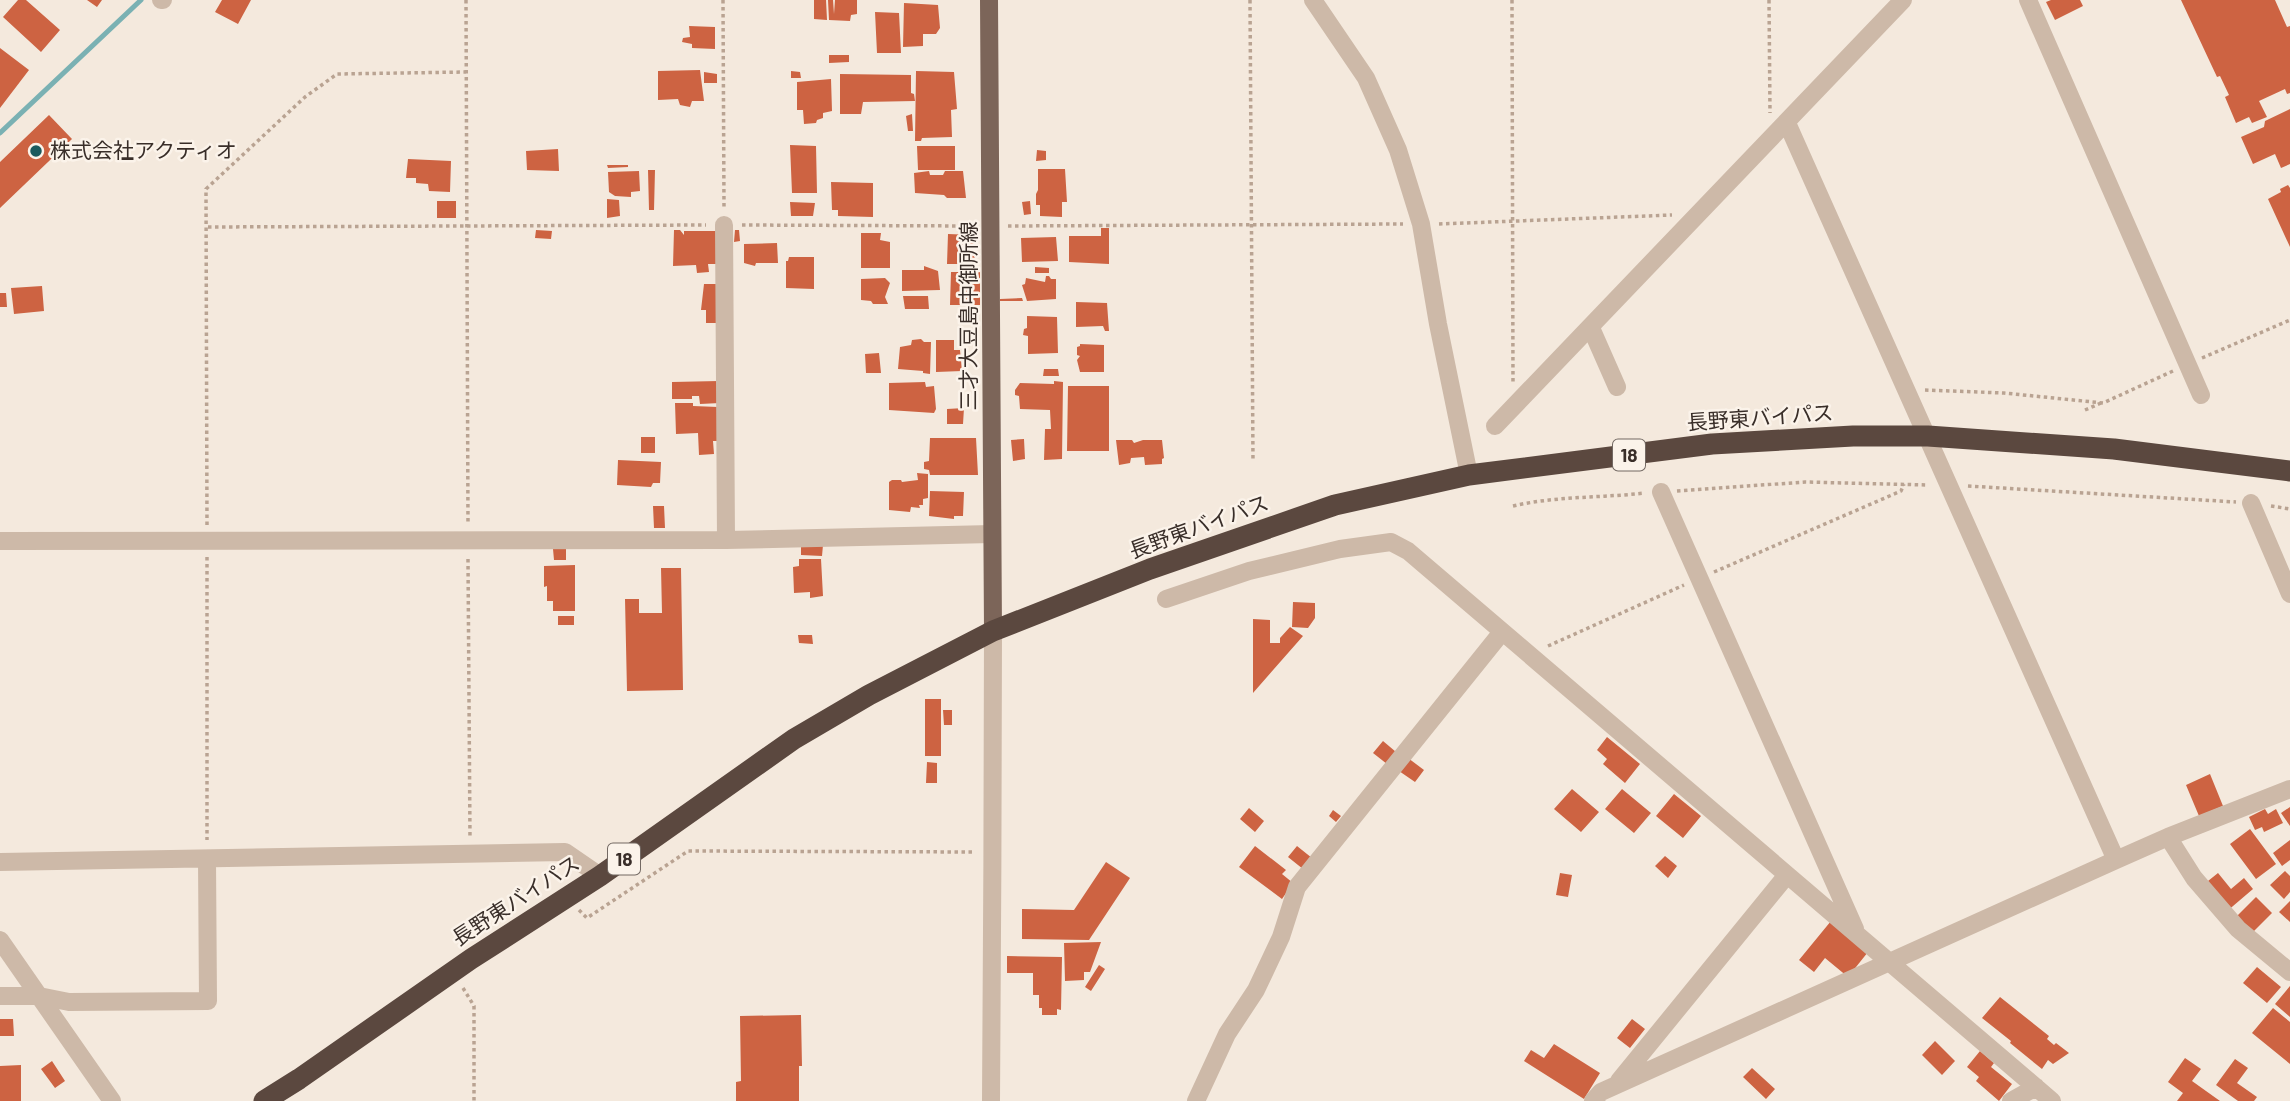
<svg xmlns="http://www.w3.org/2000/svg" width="2290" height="1101" viewBox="0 0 2290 1101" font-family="Barlow,'Noto Sans JP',sans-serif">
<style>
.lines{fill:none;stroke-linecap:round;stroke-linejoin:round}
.stream{stroke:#7ab1b3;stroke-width:5}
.building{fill:#cd6342}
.path{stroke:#b9a392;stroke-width:3.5;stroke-dasharray:3.5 3.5;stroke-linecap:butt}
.minor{stroke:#cdb9a8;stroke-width:18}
.major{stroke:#7c6559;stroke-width:18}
.highway{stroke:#5b483f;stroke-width:21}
.poi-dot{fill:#1b5a5e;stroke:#fbf3ea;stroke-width:2.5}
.labels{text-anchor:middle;stroke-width:5;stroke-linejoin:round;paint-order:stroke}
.shield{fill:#fbf3ea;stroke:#736963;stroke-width:2}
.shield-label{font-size:19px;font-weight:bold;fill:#392e29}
.poi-label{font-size:21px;fill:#392e29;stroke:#fbf3ea;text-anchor:start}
.street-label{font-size:21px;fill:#392e29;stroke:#fbf3ea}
</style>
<rect width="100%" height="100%" fill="#f4e9dd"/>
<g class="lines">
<path class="stream" d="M0 133 141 0"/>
</g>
<path class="building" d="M18 0H26L60 30 41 52 3 17Z
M87 0H102L97 7Z
M222 0H251L238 24 215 12Z
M814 0H826L827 20 814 19Z
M828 0H833L834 14 835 0H857V14L851 15 850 21 829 20Z
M2051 0H2080L2083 6 2055 20 2046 2Z
M2181 0H2275L2287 27 2290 26V93L2287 94 2285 89 2259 101 2267 117 2252 123 2249 117 2236 123 2225 97 2229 95 2220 76 2217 77Z
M904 3 938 5 940 28 936 34H923V46L903 47Z
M875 12 899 13 901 53H877Z
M689 26 715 27V49L692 48V44L682 42 683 38 690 37Z
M0 48 29 70 0 108Z
M829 55H849V62L829 63Z
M700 70 704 101H692L690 107 680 105 678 99 658 100V71Z
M791 71 800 72 801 78H791Z
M916 71 954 72 957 109 951 110 952 137 922 138 921 141H915Z
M704 72 717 74V83H704Z
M840 74 911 75V93L914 94 915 101 863 102 861 114H840Z
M831 79 832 111 823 113V118L817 120 816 123 804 124 803 110H797V82Z
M2290 109V164L2281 168 2275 154 2253 164 2241 137 2264 127 2265 121Z
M912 114 913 131H908L906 116Z
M49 115 72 139 0 208V162Z
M790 145 816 146 817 193H792Z
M917 146H955V170H918Z
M558 149 559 171 527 170 526 151Z
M1037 150 1046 151V160L1036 161Z
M408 159 451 161 450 192 429 191 428 184 416 183V178H406Z
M607 165H628V167L608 168Z
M1038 169H1065L1067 202H1062V217L1040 216V205H1036V194L1038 190Z
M648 170H655L654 210H649Z
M639 171 640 191 631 192V197L615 196 609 192 608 172Z
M929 171 930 175H943L945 171H963L966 198H947L944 195 915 193 914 173Z
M831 182 873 183V217L838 216V210H832Z
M2288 185 2290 188V247L2268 199 2281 192 2280 189Z
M607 199 619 200 620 216 607 218Z
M437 201H456V218H437Z
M1030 201 1031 214 1024 215 1022 202Z
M790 202 815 203 813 216H791Z
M1101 228H1109V264L1069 262V236H1101Z
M536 230 552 231 551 239 535 238Z
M674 230H680L684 235V231H720L719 264H708L709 272 697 273 696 265 673 266Z
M735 230H739L740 241 734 242Z
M861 233H881L880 240 890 242V268H861Z
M948 234 973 235 975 264H947Z
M1056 237 1058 261 1022 262 1021 238Z
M777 243 778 263H756L755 266 744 263V244Z
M789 257H814V289L786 288V261H788Z
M924 266 938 271 940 290 902 291V270H924Z
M1035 267 1049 268V273H1035Z
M951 272H980V305H950Z
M1046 276H1049L1051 279H1056V299L1027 301 1022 285 1025 284 1026 278 1045 282Z
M885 278 890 283 885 297 888 304H873L871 301 861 300V279Z
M704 284H720L719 323H706V310H701Z
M42 286 44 311 14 314 11 288Z
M0 293H6L7 307H0Z
M903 296H928L929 309H905Z
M1022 298 1023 301H1000V299Z
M1076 302 1107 303 1109 331H1105L1103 326 1076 327Z
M1027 316 1057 317 1058 353 1028 354V336L1023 335 1024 329 1027 328Z
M921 339 924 342H931L930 374 923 373V371L898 369 900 347 911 345 912 340Z
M936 340H954V350H960L962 371 936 372Z
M1080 344 1104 345V372H1080L1077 360 1080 356 1077 355V347L1080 346Z
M879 353 881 373H866L865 354Z
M1044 369H1058L1059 376H1043Z
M719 381 720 403 700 404 699 396H692V399H672V382Z
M1054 381 1063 382 1062 459 1044 460 1045 429H1051L1050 410 1020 409 1019 396 1015 395V390L1020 383 1054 384Z
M925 382 926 387 934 386 936 409 934 413 889 410V383Z
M1068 386H1109V451H1067Z
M675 403H693V406L718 407 719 441H713L714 454 699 455 698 433 676 434Z
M964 408 963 424H947V409Z
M641 437H655V453H641Z
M930 438H976L978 475H930L929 470 924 469V462L929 461Z
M1024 439 1025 459 1013 461 1011 440Z
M1116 440H1132L1134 443 1143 440H1162L1164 458 1162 459V464L1145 465 1144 457 1131 458 1130 463 1119 465Z
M618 460 661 462 660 483H653L651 487 617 485Z
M917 473 928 474V498L923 499V505H919L920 508 911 507 910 512 889 510V482L892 480H901L902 482 918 480Z
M930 491 964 492 963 516H954V519L929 516Z
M653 506H664L665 528H654Z
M801 544 823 545 822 556 801 555Z
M566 548V560H554L553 549Z
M799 559H821L823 596 810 598V592L794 593 793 567 799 566Z
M575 565V611H553V601H547V586L544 587V566Z
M661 568H681L683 690 627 691 625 599H639V613H662Z
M1293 602 1315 603V618L1308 628 1292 627Z
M558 616H574V625H558Z
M1253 619 1270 620V643H1280V638L1290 627 1303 636 1253 693Z
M798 635H812L813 644 799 643Z
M925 699H941V756H925Z
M943 710H952V725H944Z
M1607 737 1640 764 1625 783 1603 764 1607 759 1597 750Z
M1383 741 1396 752 1387 764 1373 753Z
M1408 758 1424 770 1415 782 1399 771Z
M927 762 937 763V783H926Z
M2210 774 2223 806 2199 816 2186 785Z
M1572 789 1599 812 1581 832 1554 809Z
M1622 789 1651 813 1634 833 1605 809Z
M1674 794 1701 816 1683 838 1656 816Z
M2290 807V826L2281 813Z
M1249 808 1264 821 1255 832 1240 819Z
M2265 809 2268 814 2276 809 2283 823 2264 832 2262 827 2255 830 2249 817Z
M1333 810 1341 816 1336 822 1329 816Z
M2250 829 2276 864 2256 879 2230 844Z
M2290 840V860L2282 866 2273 853Z
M1255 846 1286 870 1282 874 1293 883 1282 899 1239 867Z
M1297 846 1312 858 1303 869 1288 857Z
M1665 856 1677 866 1668 878 1655 866Z
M1106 862 1130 878 1089 940 1022 939V909L1074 910Z
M2285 871 2290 876V892L2284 899 2270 885Z
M1560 873 1572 875 1568 897 1556 895Z
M2218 873 2231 889 2244 878 2253 889 2226 912 2203 885Z
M2256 897 2272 913 2250 935 2234 919Z
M2290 901V922L2279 912Z
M1831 921 1868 952 1848 977 1825 958 1814 972 1799 960Z
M1101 942 1090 972H1084V980L1065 981 1064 943Z
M1007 956 1062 957 1061 1010 1057 1009V1015H1042V1008H1039V995H1033V973H1007Z
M1099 965 1105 969 1091 991 1085 987Z
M2257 967 2281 987 2267 1003 2243 983Z
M2290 986V1017L2275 1004Z
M2000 997 2049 1036 2047 1039 2054 1045 2056 1043 2069 1053 2053 1064 2048 1060 2042 1069 2010 1043 2011 1041 1982 1018Z
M2273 1008 2290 1022V1064L2252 1033Z
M801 1015 802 1066H799V1101H736V1082L741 1081 740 1016Z
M0 1019H13L14 1036H0Z
M1632 1019 1645 1029 1630 1048 1617 1038Z
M1935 1041 1955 1061 1942 1075 1922 1055Z
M1554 1044 1600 1073 1584 1099 1524 1061 1531 1050 1544 1058Z
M1980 1051 1994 1063 1991 1067 2012 1084 1999 1101 1976 1081 1979 1077 1967 1067Z
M2185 1058 2201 1069 2192 1081 2220 1101H2177L2183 1093 2168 1082Z
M2235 1059 2248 1068 2237 1083 2257 1097 2254 1101H2238L2216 1085Z
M52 1061 65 1081 55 1088 41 1069Z
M21 1065V1101H0V1066Z
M1752 1068 1775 1089 1766 1099 1743 1077Z"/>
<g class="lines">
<path class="path" d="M466 0 468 523
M723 0 724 208
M1250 0 1253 462
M1512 0 1513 383
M1769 0 1770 113
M1439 224 1672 215
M742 225 972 226
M1008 226 1403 224
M208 227 706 225
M2202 358 2290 320
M1925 390 2004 393 2103 403 2173 371
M2085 410 2101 403
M1968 486 2236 502
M1677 491 1805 482 1928 485
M1513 506C1556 496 1601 498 1645 493
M2271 506 2290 509
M207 525 206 189 305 97 337 74 466 72
M207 557V840
M468 559 470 838
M1714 572 1901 491 1904 484
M1548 646 1684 585
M579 910 587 918 688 851 975 852
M463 988 474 1006V1101"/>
<path class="minor" d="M161 0H163
M1313 0 1366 78 1398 150 1421 224 1438 324 1469 475
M2028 0 2201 395
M1787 123 2116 860
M724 225 726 540
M1591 328 1617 387
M1495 426 1903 0
M1661 492 1855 929
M2251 503 2290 594
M0 541 726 540 992 534
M1166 599 1249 571 1340 549 1391 542 1408 551 2052 1101
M2168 837 2194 878 2238 929 2290 972
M0 862 565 852 600 876
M0 940 112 1101
M0 996H39L69 1002 208 1001 207 860
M1619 1081 1787 875
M991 1101C993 944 992 788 993 631
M1196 1101 1227 1034 1256 990 1281 937 1297 887 1502 632
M1593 1101 1601 1092 2116 860 2168 837 2290 789
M2011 1101 2036 1087"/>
<path class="major" d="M989 0 993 631"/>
<path class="highway" d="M264 1101 299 1079 471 959 600 876 794 739 869 695 993 631 1150 569 1335 505 1469 475 1712 444 1853 436H1928L2114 449 2290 471"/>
</g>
<circle class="poi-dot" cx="36" cy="151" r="7"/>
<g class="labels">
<g class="shield">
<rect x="1613" y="439.5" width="32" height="31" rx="5"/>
<rect x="608" y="843.5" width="32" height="31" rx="5"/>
</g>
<g class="shield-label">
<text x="1629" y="462">18</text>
<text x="624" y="866">18</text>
</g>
<g class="poi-label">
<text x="50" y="158">株式会社アクティオ</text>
</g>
<g class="street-label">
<text transform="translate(969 316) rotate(-90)" y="7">三才大豆島中御所線</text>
<text transform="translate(1760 418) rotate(-4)" y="7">長野東バイパス</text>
<text transform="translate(1199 527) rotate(-20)" y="7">長野東バイパス</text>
<text transform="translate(516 901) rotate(-33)" y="7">長野東バイパス</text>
</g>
</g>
</svg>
